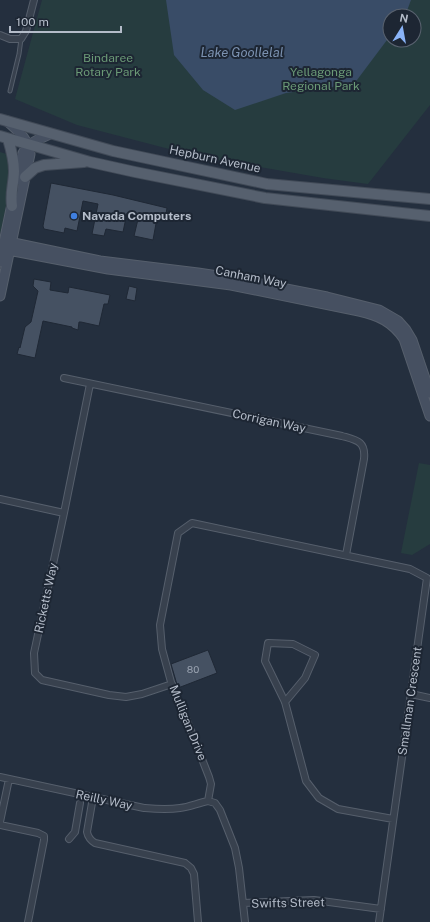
<svg xmlns="http://www.w3.org/2000/svg" width="430" height="922" viewBox="0 0 430 922" font-family="'Public Sans',sans-serif">
<style>
.green{fill:#263c3f;fill-rule:evenodd}
.water{fill:#394c67}
.building{fill:#455162;stroke:#1f2835}
.lines{fill:none;stroke-linecap:round;stroke-linejoin:round}
.lane-casing{stroke:#565f6c;stroke-width:5}
.street-casing{stroke:#565f6c;stroke-width:8}
.secondary-casing{stroke:#565f6c;stroke-width:11}
.primary-casing{stroke:#414a57;stroke-width:12}
.lane{stroke:#38414e;stroke-width:3}
.street{stroke:#38414e;stroke-width:6}
.secondary{stroke:#465061;stroke-width:9}
.primary{stroke:#56606e;stroke-width:10}
.shop-dot{fill:#3f7fe0;stroke:#1d2633;stroke-width:1.5}
.labels{text-anchor:middle;stroke-width:4;stroke-linejoin:round;paint-order:stroke}
.number-label{font-size:10px;fill:#98a1af}
.park-label{font-size:12px;fill:#6b9a76;stroke:#1d2633}
.street-label{font-size:12px;fill:#b4bcc9;stroke:#1d2633}
.poi-label{font-size:12px;font-weight:bold;fill:#b4bcc9;stroke:#1d2633;text-anchor:start}
.water-label{font-size:13px;font-style:italic;fill:#7c92b1;stroke:#1d2633}
</style>
<rect width="100%" height="100%" fill="#242f3e"/>
<path class="green" d="M42 0H430V105L368 184 323 178 196 156 77 125 15 99ZM390 16H414V40H390Z
M0 152 16 157 0 235Z
M419 463 430 465V544L412 555 401 553Z"/>
<path class="water" d="M166 0H411L405 16H390V36L354 84 286 93 235 110 203 90 174 55Z"/>
<path class="building" d="M51 183 113 195 167 208 165 220 157 218 153 240 134 236 139 215 127 213 123 232 106 229 104 236 92 234 98 204 83 201 77 231 65 228 64 233 44 229 43 226Z
M34 279 51 282 50 290 68 293 69 287 110 295 108 304H104L99 326 81 322H79L78 330 72 328V327L43 321 35 358 17 354 19 347 20 348 25 327 31 322 38 291 33 286Z
M129 286 137 288 135 301 126 299Z
M208 650 217 673 178 688 171 664Z"/>
<g class="lines">
<g class="lane-casing">
<path id="lane" d="M10 91 19 54 21 39"/>
</g>
<g class="street-casing">
<path id="street" d="M0 35 10 39H21L26 31 34 0
M64 378 342 436C356 440 366 441 364 459L346 555
M90 384 64 513 34 653 35 673 42 680 109 695 126 697 142 694 172 684
M0 499 64 513
M411 694 430 698
M285 702 305 678 315 655 293 644 268 643 265 661 285 702 306 781 319 798 338 809 393 819
M0 777 144 808C156 809 167 810 180 808 189 807 198 803 208 801
M93 797 87 832C88 837 90 840 95 843L185 863 191 868 194 874 198 922
M0 822 9 779
M0 825 38 833 44 836V840L28 922
M69 839 75 832 80 803
M243 903 314 900 381 909
M245 922 239 868 235 848 220 810 215 803 208 801 211 784 209 777 186 718 174 693 162 649 160 625 178 533 192 523 410 569 427 578 379 922"/>
</g>
<g class="secondary-casing">
<path id="secondary" d="M17 180C23 149 20 147 50 134
M4 241 100 261 198 273 231 278 327 297 379 310 398 321 406 330 412 340 430 393
M3 249 108 269 231 285 359 311C378 315 393 322 404 339L430 416
M0 262 13 199
M0 296 30 154C27 137 19 132 7 121"/>
</g>
<g class="primary-casing">
<path id="primary" d="M0 119 113 151 267 184 430 199
M0 136 90 162 135 172 265 198 430 216
M8 139C11 149 14 160 14 171 14 183 10 192 12 206
M25 177 35 168 44 165 84 162"/>
</g>
<use href="#lane" class="lane"/>
<use href="#street" class="street"/>
<use href="#secondary" class="secondary"/>
<use href="#primary" class="primary"/>
</g>
<circle class="shop-dot" cx="74" cy="216" r="4"/>
<g class="labels">
<g class="number-label">
<text x="193" y="673">80</text>
</g>
<g class="park-label">
<text x="108" y="62">Bindaree<tspan x="108" dy="14">Rotary Park</tspan></text>
<text x="321" y="76">Yellagonga<tspan x="321" dy="14">Regional Park</tspan></text>
</g>
<g class="street-label">
<text transform="translate(215 159) rotate(12)" y="4">Hepburn Avenue</text>
<text transform="translate(251 277) rotate(11)" y="4">Canham Way</text>
<text transform="translate(269 421) rotate(12)" y="4">Corrigan Way</text>
<text transform="translate(46 598) rotate(-78)" y="4">Ricketts Way</text>
<text transform="translate(410 701) rotate(-82)" y="4">Smallman Crescent</text>
<text transform="translate(188 723) rotate(68)" y="4">Mulligan Drive</text>
<text transform="translate(104 800) rotate(12)" y="4">Reilly Way</text>
<text transform="translate(288 903) rotate(-1)" y="4">Swifts Street</text>
</g>
<g class="poi-label">
<text x="82" y="220">Navada Computers</text>
</g>
<g class="water-label">
<text x="242" y="57">Lake Goollelal</text>
</g>
</g>
<g transform="translate(402 28) rotate(11)"><circle r="19" fill="#1d2633" stroke="#59626f"/>
<path d="M0-3L7 15L0 10L-7 15Z" fill="#8ab4f8"/>
<text y="-6" font-size="11" font-weight="bold" text-anchor="middle" fill="#b4bcc9">N</text>
</g>
<path d="M10 26v6h111v-6" fill="none" stroke="#b4bcc9" stroke-width="2"/>
<text x="16" y="26" font-size="12" fill="#b4bcc9" stroke="#1d2633" stroke-width="3" paint-order="stroke">100 m</text>
</svg>
